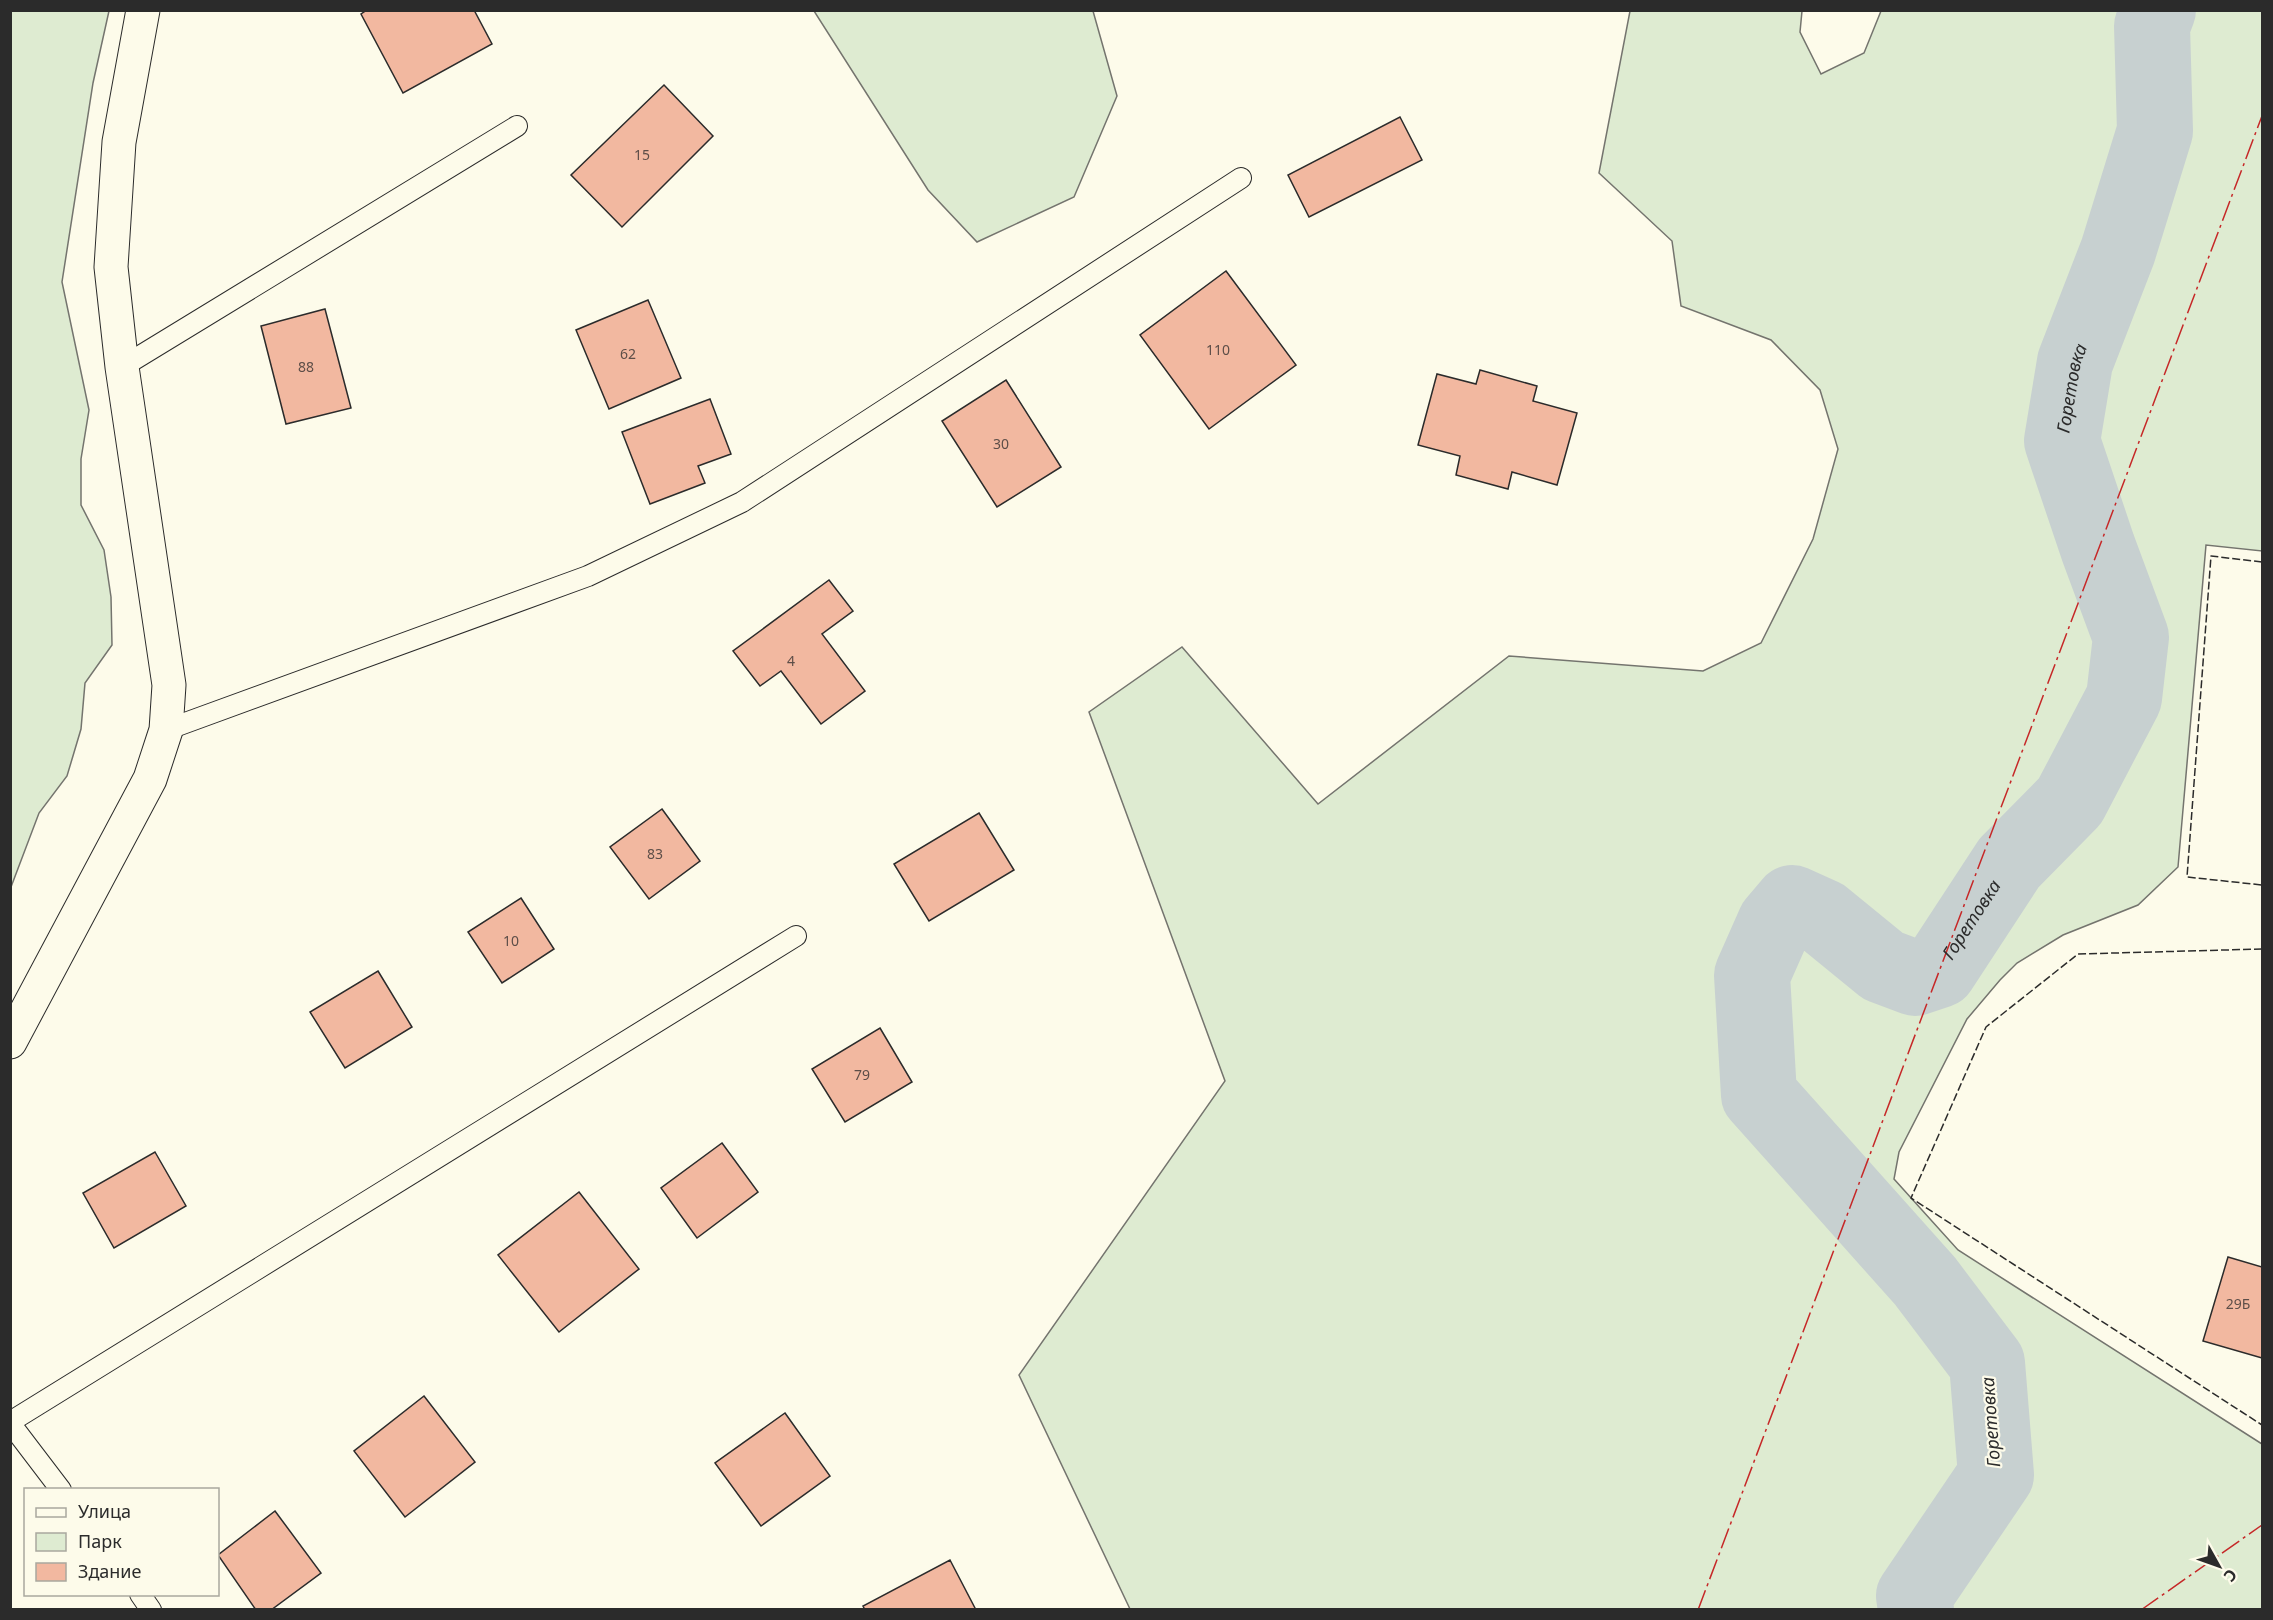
<svg xmlns="http://www.w3.org/2000/svg" width="2273" height="1620" viewBox="0 0 2273 1620" font-family="'Noto Sans',sans-serif">
<style>
.green{fill:#deebd1;stroke:#74746e;stroke-width:1.5}
.lines{fill:none;stroke-linecap:round;stroke-linejoin:round}
.river{stroke:#c7d0d0;stroke-width:76}
.building{fill:#f2b8a0;stroke:#2b2b2b;stroke-width:1.5}
.service-casing{stroke:#2b2b2b;stroke-width:22}
.tertiary-casing{stroke:#2b2b2b;stroke-width:35}
.service{stroke:#fdfbea;stroke-width:20}
.tertiary{stroke:#fdfbea;stroke-width:33}
.fence{stroke:#2b2b2b;stroke-width:1.5;stroke-dasharray:8 3;stroke-linecap:butt}
.power{stroke:#c62828;stroke-width:1.5;stroke-dasharray:21 4.5 3 4.5;stroke-linecap:butt}
.labels{text-anchor:middle;stroke-width:4.5;stroke-linejoin:round;paint-order:stroke}
.number-label{font-size:14px;fill:#5d4e48}
.water-label{font-size:18px;font-style:italic;fill:#2b2b2b;stroke:#fdfbea}
</style>
<rect width="100%" height="100%" fill="#fdfbea"/>
<path class="green" d="M11 10 109 11 93 83 62 282 89 410 81 459V505L104 550 111 597 112 645 85 683 81 729 67 776 39 813 11 887Z
M814 11H1093L1117 96 1074 197 977 242 928 190Z
M1630 11H1802L1800 32 1821 74 1864 53 1881 11H2262V551L2206 545 2178 867 2138 905 2063 935 2017 963 2000 980 1967 1019 1899 1152 1894 1179 1958 1250 2262 1444V1609H1130L1019 1375 1225 1081 1089 712 1182 647 1318 804 1509 656 1703 671 1761 643 1813 539 1838 449 1820 390 1771 340 1681 306 1672 241 1599 173Z"/>
<g class="lines">
<path class="river" id="s1" d="M1916 1610 1914 1596 1996 1475 1987 1363 1925 1281 1759 1095 1752 975 1775 923 1792 903 1823 917 1883 966 1915 978 1939 970 2009 863 2070 801 2124 698 2131 637 2098 548 2062 441 2075 362 2118 251 2155 131 2152 26 2158 10"/>
</g>
<path class="building" d="M367 10H474L492 44 403 93 361 14Z
M664 85 713 136 622 227 571 175Z
M1400 117 1422 160 1309 217 1288 175Z
M1226 271 1296 365 1209 429 1140 335Z
M648 300 681 378 609 409 576 330Z
M325 309 351 408 286 424 261 326Z
M1480 370 1537 386 1533 401 1577 413 1557 485 1512 472 1508 489 1456 475 1460 456 1418 445 1437 374 1476 384Z
M1006 380 1061 467 997 507 942 421Z
M710 399 731 454 698 466 705 483 650 504 622 432Z
M829 580 853 611 822 634 865 691 821 724 781 671 760 686 733 651Z
M662 809 700 861 649 899 610 847Z
M979 813 1014 870 929 921 894 864Z
M521 898 554 949 502 983 468 932Z
M378 971 412 1027 345 1068 310 1012Z
M880 1028 912 1082 845 1122 812 1069Z
M722 1143 758 1192 697 1238 661 1188Z
M155 1152 186 1206 114 1248 83 1193Z
M579 1192 639 1269 559 1332 498 1255Z
M2228 1257 2262 1267V1358L2203 1341Z
M424 1396 475 1462 405 1517 354 1451Z
M785 1413 830 1476 761 1526 715 1463Z
M275 1511 321 1573 271 1610H256L218 1555Z
M950 1560 976 1610H865L863 1606Z"/>
<g class="lines">
<g class="service-casing">
<path id="service" d="M122 367 517 126
M166 730 588 576 742 502 1241 178
M10 1422 796 936
M10 1423 61 1490
M140 1594 151 1610"/>
</g>
<g class="tertiary-casing">
<path id="tertiary" d="M10 1042 150 779 166 730 169 685 122 367 111 267 119 142 143 10"/>
</g>
<use href="#service" class="service"/>
<use href="#tertiary" class="tertiary"/>
<path class="fence" d="M2262 562 2211 556 2187 877 2262 885
M2262 949 2078 954 1986 1027 1911 1198 2262 1425"/>
<path class="power" d="M1698 1610 2262 116
M2141 1610 2262 1525"/>
</g>
<g class="labels">
<g class="number-label">
<text x="642" y="160">15</text>
<text x="1218" y="355">110</text>
<text x="628" y="359">62</text>
<text x="306" y="372">88</text>
<text x="1001" y="449">30</text>
<text x="791" y="666">4</text>
<text x="655" y="859">83</text>
<text x="511" y="946">10</text>
<text x="862" y="1080">79</text>
<text x="2238" y="1309">29Б</text>
</g>
<g class="water-label">
<text dy="6" stroke="none"><textPath href="#s1" startOffset="1653">Горетовка</textPath></text>
<text dy="6" stroke="none"><textPath href="#s1" startOffset="1059">Горетовка</textPath></text>
<text transform="translate(1991 1422) rotate(-94)" y="6">Горетовка</text>
</g>
</g>
<rect width="2273" height="1620" fill="none" stroke="#2b2b2b" stroke-width="24"/>
<rect x="24" y="1488" width="195" height="108" fill="#fdfbea" stroke="#a9a89e" stroke-width="1.5"/>
<rect x="36" y="1508" width="30" height="9" fill="#fdfbea" stroke="#a9a89e" stroke-width="1.5"/>
<text x="78" y="1518" font-size="18" fill="#2b2b2b">Улица</text>
<rect x="36" y="1533" width="30" height="18" fill="#deebd1" stroke="#a9a89e" stroke-width="1.5"/>
<text x="78" y="1548" font-size="18" fill="#2b2b2b">Парк</text>
<rect x="36" y="1563" width="30" height="18" fill="#f2b8a0" stroke="#a9a89e" stroke-width="1.5"/>
<text x="78" y="1578" font-size="18" fill="#2b2b2b">Здание</text>
<g transform="translate(2219 1566) rotate(130)" stroke="#fdfbea" stroke-width="4.5" paint-order="stroke">
<path d="M0-4.5L10 22L0 15L-10 22Z" fill="#2b2b2b"/>
<text y="-9" font-size="16" font-weight="bold" text-anchor="middle" fill="#2b2b2b">С</text>
</g>
</svg>
